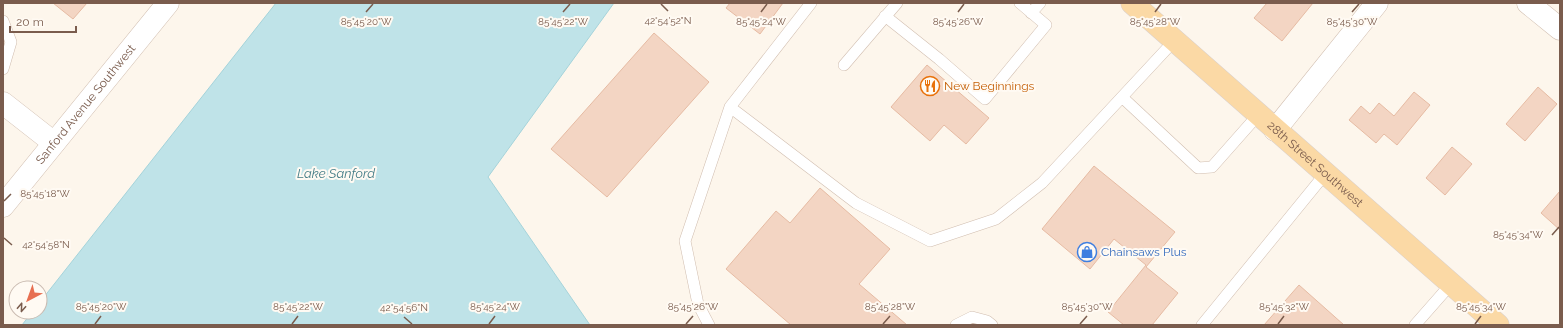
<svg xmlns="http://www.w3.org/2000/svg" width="1563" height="328" viewBox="0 0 1563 328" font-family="Raleway,sans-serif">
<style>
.water{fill:#bfe3e8;stroke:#a5d3da}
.building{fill:#f3d5c3;stroke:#e6bba3}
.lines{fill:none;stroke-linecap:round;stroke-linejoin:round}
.service-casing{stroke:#d1beb0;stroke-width:12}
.minor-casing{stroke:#d1beb0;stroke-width:23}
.primary-casing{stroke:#dad1cd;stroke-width:23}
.service{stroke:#fff;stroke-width:11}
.minor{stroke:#fff;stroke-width:22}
.primary{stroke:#fbd9a5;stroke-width:22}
.ticks{fill:none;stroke:#7a5c4d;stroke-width:1.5}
.labels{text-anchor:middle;stroke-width:4;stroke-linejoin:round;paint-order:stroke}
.food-label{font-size:12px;fill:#c56008;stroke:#fffaf3;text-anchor:start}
.street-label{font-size:12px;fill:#7a5c4d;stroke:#fffaf3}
.shop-label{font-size:12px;fill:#366cbe;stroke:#fffaf3;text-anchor:start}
.water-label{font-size:13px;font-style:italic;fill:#437c86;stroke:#fffaf3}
.ticks-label{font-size:10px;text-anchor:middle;fill:#7a5c4d;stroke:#fffaf3;stroke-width:4;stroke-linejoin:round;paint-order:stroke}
</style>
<rect width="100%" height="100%" fill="#fdf6ec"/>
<path class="water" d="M276 3H614L488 177 590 325H22L32 312H40V302Z"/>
<path class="building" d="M53 3H87L73 19Z
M730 3H783L760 34 726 8Z
M1267 3H1313L1282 41 1254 18Z
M654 33 709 82 607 197 551 149Z
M927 65 989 118 966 144 944 125 930 141 891 107Z
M1538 87 1557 104 1525 141 1506 124Z
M1414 92 1430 105 1397 145 1384 134 1376 143 1349 120 1361 106 1370 114 1379 103 1394 116Z
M1452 147 1472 164 1445 195 1426 178Z
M1094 166 1175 232 1146 267 1178 293 1152 325H1124L1108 312 1146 265 1114 239 1090 269 1042 229Z
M820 188 890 249 859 284 907 325H791L726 269 776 211 790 223Z
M1560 191V230L1541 213Z
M1299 285 1344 325H1264Z"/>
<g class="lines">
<g class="service-casing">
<path id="service" d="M1031 13 1040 3
M885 16 939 59 985 99 1046 25 1020 3
M3 21 11 42 3 69
M844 65 897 3
M1123 98 1198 168 1212 167 1258 115
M730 107 856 203 930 241 996 219 1042 183 1174 41
M709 325 698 304 685 241 730 107 811 3
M956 325 972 317 987 321 992 325
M1202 325 1325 174
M1415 325 1451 284"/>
</g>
<g class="minor-casing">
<g id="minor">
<path d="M1528 3 1560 29"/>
<path d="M3 103 54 143"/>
<path d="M1275 130 1377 3"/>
<path id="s1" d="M3 206 168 3"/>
</g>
</g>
<g class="primary-casing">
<g id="primary">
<path id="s2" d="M1132 3 1498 325"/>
</g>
</g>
<use href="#service" class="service"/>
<use href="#minor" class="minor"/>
<use href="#primary" class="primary"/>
</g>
<path class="ticks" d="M661 4 668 11M366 12 373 4M563 12 570 4M761 12 767 4M958 12 964 4M1155 12 1161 4M1352 12 1359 4M4 201 11 194M1552 235 1559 227M4 238 12 245M404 317 412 324M95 324 101 316M292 324 298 316M489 324 495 316M686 324 693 316M883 324 890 316M1080 324 1087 316M1278 324 1284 316M1475 324 1481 316"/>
<defs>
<g id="restaurant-ring" transform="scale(1)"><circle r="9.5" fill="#fffaf3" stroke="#e8710a" stroke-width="1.5"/><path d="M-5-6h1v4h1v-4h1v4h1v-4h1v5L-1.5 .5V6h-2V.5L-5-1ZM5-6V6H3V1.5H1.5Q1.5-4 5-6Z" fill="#e8710a"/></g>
<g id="shop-ring" transform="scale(1)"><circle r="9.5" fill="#fffaf3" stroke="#3f7fe0" stroke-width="1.5"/><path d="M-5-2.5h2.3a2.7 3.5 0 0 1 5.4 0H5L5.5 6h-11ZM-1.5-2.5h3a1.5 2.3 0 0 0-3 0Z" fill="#3f7fe0"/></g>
</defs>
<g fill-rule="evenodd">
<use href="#restaurant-ring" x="930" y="86"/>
<use href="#shop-ring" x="1087" y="252"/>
</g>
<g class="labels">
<g class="food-label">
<text x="944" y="90">New Beginnings</text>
</g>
<g class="street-label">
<text dy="4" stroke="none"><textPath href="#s1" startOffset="131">Sanford Avenue Southwest</textPath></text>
<text dy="4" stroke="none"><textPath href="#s2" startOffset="244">28th Street Southwest</textPath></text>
</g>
<g class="shop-label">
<text x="1101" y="256">Chainsaws Plus</text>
</g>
<g class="water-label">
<text x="336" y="178">Lake Sanford</text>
</g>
</g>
<g class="ticks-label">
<text x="668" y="24">42°54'52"N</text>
<text x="366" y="25">85°45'20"W</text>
<text x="563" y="25">85°45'22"W</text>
<text x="761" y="25">85°45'24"W</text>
<text x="958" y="25">85°45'26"W</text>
<text x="1155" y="25">85°45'28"W</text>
<text x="1352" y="25">85°45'30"W</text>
<text x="45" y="197">85°45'18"W</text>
<text x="1518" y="238">85°45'34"W</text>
<text x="46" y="248">42°54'58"N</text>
<text x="101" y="310">85°45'20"W</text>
<text x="298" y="310">85°45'22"W</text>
<text x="495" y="310">85°45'24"W</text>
<text x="693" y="310">85°45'26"W</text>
<text x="890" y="310">85°45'28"W</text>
<text x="1087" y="310">85°45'30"W</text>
<text x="1284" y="310">85°45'32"W</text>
<text x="1481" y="310">85°45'34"W</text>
<text x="404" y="311">42°54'56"N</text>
</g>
<rect width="1563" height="328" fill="none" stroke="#7a5c4d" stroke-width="8"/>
<g transform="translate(28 300) rotate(221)"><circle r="19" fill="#fffaf3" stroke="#cabbb1"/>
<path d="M0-3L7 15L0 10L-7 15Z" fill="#e76f51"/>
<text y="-6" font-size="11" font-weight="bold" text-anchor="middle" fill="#7a5c4d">N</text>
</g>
<path d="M10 26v6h66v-6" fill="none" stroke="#7a5c4d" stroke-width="2"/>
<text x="16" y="26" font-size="12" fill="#7a5c4d" stroke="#fffaf3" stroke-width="3" paint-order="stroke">20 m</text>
</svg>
